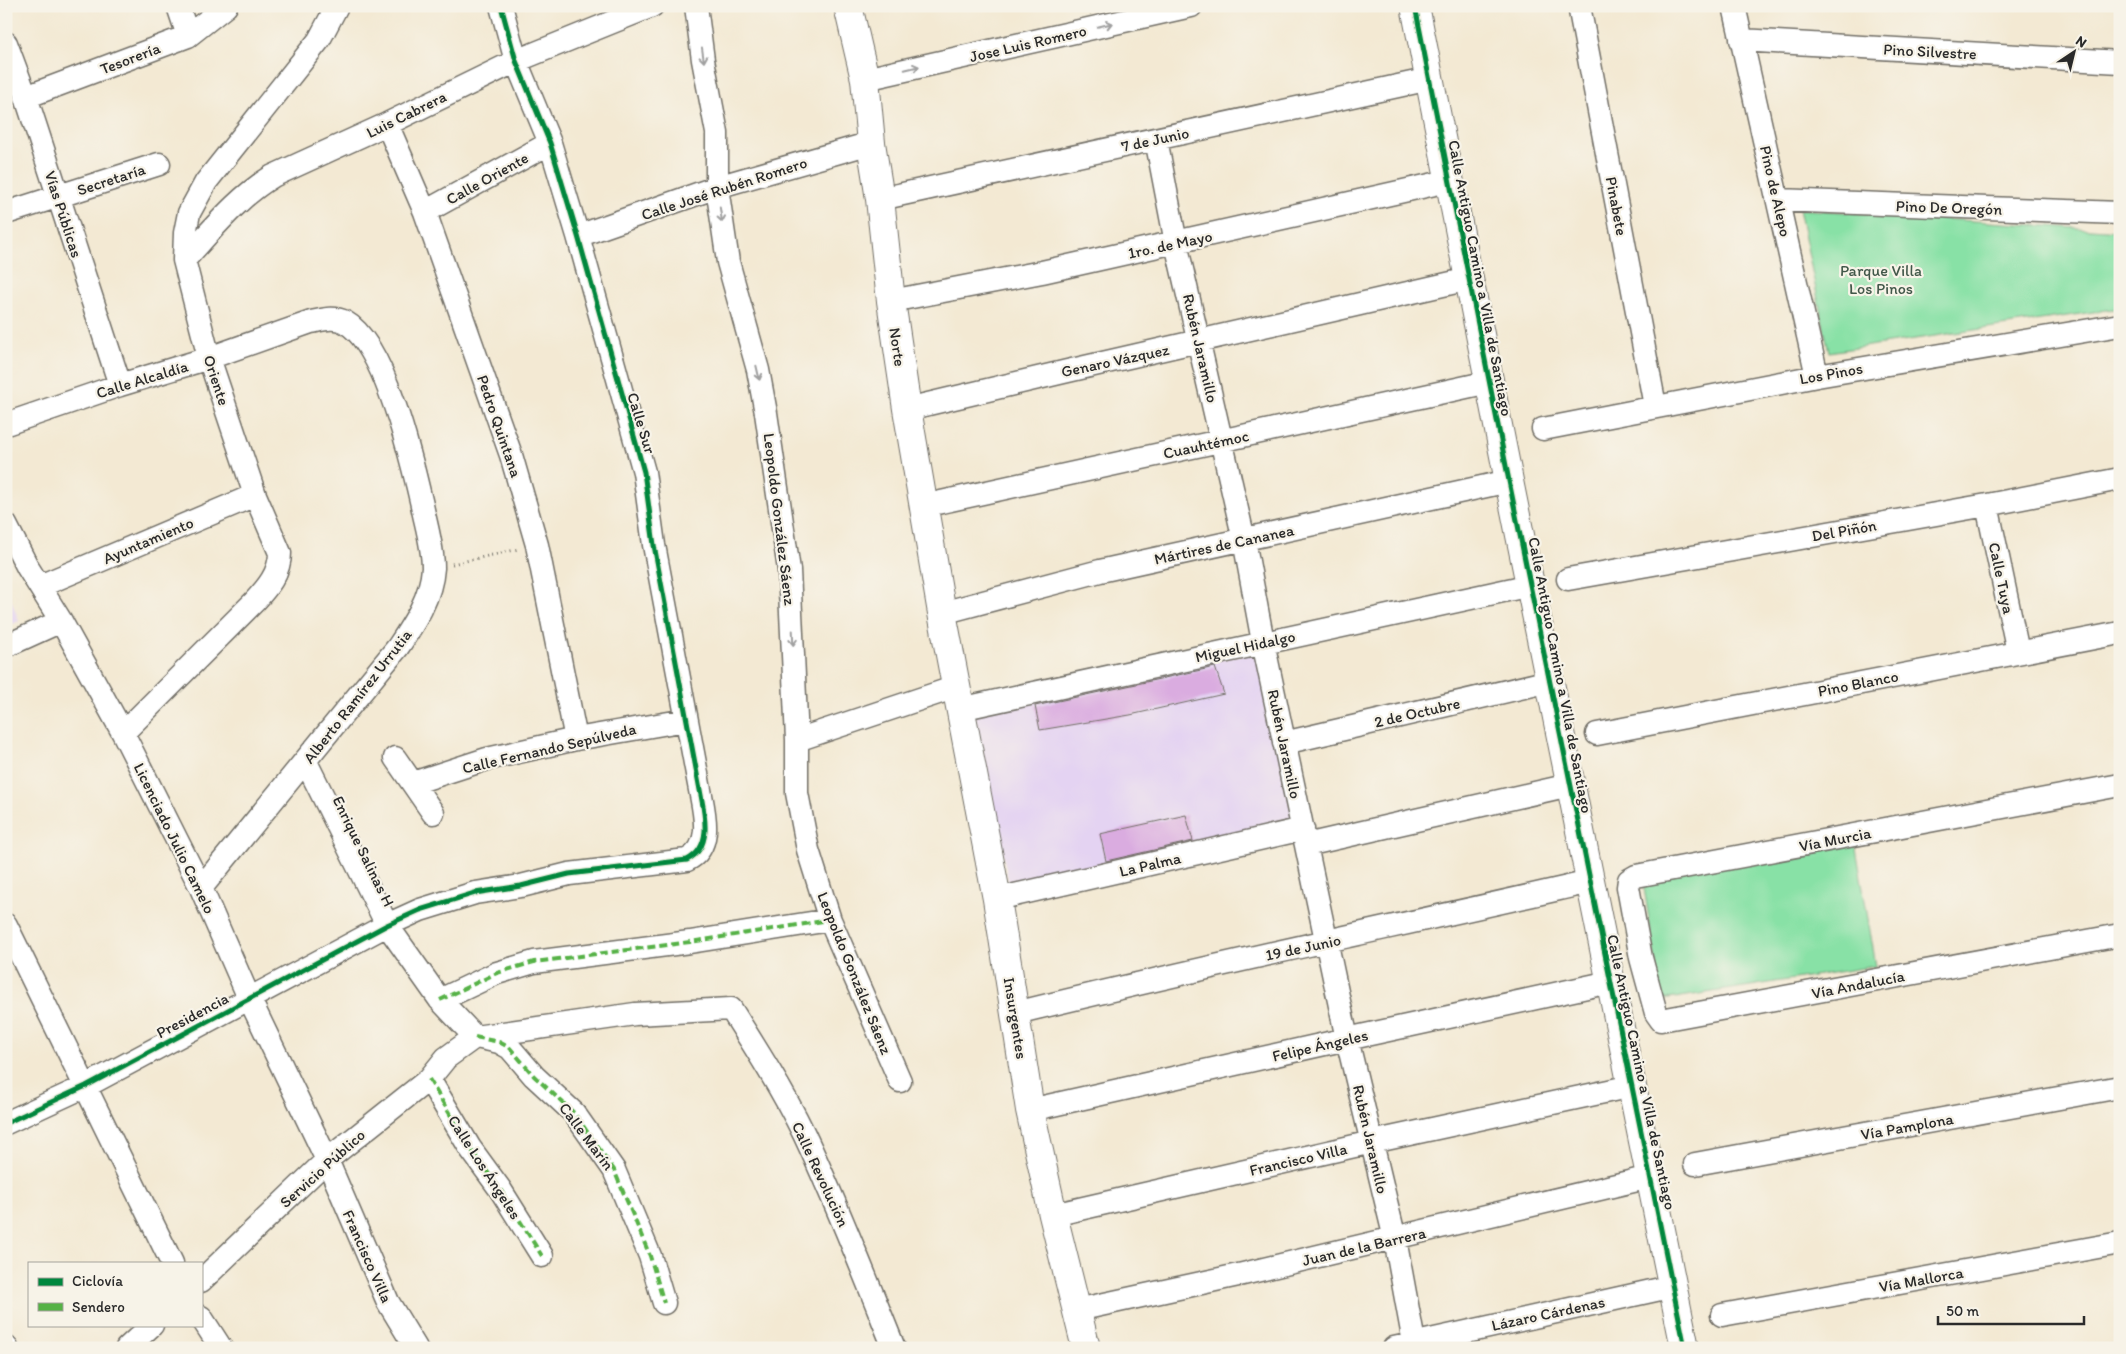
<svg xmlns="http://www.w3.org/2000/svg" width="2126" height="1354" viewBox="0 0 2126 1354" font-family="Itim,sans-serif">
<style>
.built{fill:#e4d3f2}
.green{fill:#88e1a6;stroke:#5a8668}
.building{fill:#daace0}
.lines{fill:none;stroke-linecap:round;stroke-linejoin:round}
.street-casing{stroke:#716e66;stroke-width:25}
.secondary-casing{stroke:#716e66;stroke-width:30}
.path{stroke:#716e66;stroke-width:3;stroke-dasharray:1 4;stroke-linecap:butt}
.street{stroke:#fff;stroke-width:22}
.secondary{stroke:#fff;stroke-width:28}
.quiet{stroke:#56b246;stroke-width:4;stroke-dasharray:8 4;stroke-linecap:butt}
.cycleway-casing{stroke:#f7f3e8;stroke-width:8}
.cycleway{stroke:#00873e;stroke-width:5}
.oneway{stroke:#a0a0a0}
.labels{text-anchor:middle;stroke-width:4.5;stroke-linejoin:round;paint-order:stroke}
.street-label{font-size:16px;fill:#2b2b2b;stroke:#f7f3e8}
.park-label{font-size:16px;fill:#42584a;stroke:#f7f3e8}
</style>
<rect width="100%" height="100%" fill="#f7f3e8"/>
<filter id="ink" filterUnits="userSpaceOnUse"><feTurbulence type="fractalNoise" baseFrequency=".02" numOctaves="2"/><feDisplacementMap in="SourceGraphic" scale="10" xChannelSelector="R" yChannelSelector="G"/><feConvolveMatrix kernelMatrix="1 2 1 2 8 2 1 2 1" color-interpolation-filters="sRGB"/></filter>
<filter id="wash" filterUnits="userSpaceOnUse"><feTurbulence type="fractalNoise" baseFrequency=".0096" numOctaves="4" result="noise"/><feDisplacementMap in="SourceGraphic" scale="20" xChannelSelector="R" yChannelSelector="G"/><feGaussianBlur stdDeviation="1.12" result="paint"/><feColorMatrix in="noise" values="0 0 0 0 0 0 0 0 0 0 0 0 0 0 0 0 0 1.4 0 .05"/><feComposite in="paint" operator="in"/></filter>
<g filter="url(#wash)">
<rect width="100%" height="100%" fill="#f3e9d3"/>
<path class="built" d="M6 586 19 621 6 627Z
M1260 651 1295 822 1009 884 974 712Z"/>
<path class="green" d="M1799 209 2120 231V308L1829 352Z
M1855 842 1876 966 1662 1000 1642 876Z"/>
<g id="blocks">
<path class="building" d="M1215 667 1224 694 1130 715 1040 730 1035 706Z
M1186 815 1193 841 1106 861 1100 834Z"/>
</g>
</g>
<g filter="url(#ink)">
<use href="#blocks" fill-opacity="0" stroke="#716e66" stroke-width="1"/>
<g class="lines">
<g class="street-casing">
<path id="street" d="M178 6 188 36
M696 6 703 60 717 133V187L728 262 758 370 766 413 789 570 797 740V793L808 850 830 920 900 1081
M1579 6 1655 406
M1734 6 1817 376
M1741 40 2120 62
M6 43 26 97 120 385
M865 79 1191 6
M26 97 188 36 226 6
M387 124 425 212 511 455 537 545 576 739
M1156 139 1176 243 1244 540 1263 642 1347 1039 1395 1239 1415 1348
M880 199 1430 79
M1778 200 2120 213
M425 212 550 143
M6 213 159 164
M578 236 717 187 871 143
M184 260C212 230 238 197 273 176L387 124 516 61 652 6
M891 301 1042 272 1448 181
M907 409C1094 364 1282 322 1469 279
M6 424 120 385 209 358 311 322C322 320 334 316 345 322 385 344 412 461 422 505 426 525 433 547 433 568 431 598 414 623 398 647L201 888
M1543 429 1817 376 2120 325
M1987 505 2018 652
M923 506 1489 382
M6 525 28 568 61 621 123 733 201 888 249 998 327 1160 388 1302 416 1348
M1568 579 1987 505 2120 479
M40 586 255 495
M942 613 1100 571 1509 481
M6 646 61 621
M960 709 1531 585
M123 733 254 602C267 588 280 573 280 553L255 495 209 358 184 260 185 233 189 213 206 182 319 40 337 6
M1597 734 2120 633
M797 740 956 687
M1284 743 1550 681
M395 758 433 813
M413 783 487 759 576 739 686 720
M2120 785 1636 876 1629 880 1628 887 1641 958 1656 1013 1661 1020 2120 935
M1306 845 1570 785
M997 899 1303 829
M6 925 172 1263
M440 1000 497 973 534 962 690 942 830 920
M1016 1013C1206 966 1398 926 1590 882
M475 1037 635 1014 731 1009C757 1050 783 1091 804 1134 837 1204 865 1276 894 1348
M481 1038 499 1042 510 1048 534 1076 574 1113 614 1170 650 1256 664 1303
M429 1079 470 1148 500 1189 542 1256
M1030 1110 1347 1039 1610 982
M6 1123 86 1086 387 925 420 910 475 893 521 886 569 874 687 860C714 847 704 812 700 790L654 545 644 472 578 236 550 143 516 61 501 6
M1695 1164 2120 1087
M1053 1215 1372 1142 1632 1086
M201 1281 327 1160 429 1079 446 1058 475 1037 440 1000 387 925 306 762
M1077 1310 1243 1274 1650 1177
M1722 1315 2120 1243
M201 1317 221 1348
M6 1347 7 1348
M127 1348 152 1325
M1394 1348 1674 1286"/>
</g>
<g class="secondary-casing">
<path id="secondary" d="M848 6 865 79 871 143 880 199 891 301 907 409 942 613 997 899 1030 1110 1053 1215 1086 1348
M1415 6 1509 481 1685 1348"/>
</g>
<path class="path" d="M452 564 519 549"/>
<use href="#street" class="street"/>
<use href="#secondary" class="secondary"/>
<path class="quiet" d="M440 1000 497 973 534 962 690 942 830 920
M475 1037 499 1042 510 1048 534 1076 574 1113 614 1170 650 1256 664 1303
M429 1079 470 1148 500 1189 542 1256"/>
<g class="cycleway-casing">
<path id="cycleway" d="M1415 6 1509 481 1685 1348
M6 1123 86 1086 387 925 420 910 475 893 521 886 569 874 687 860C714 847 704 812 700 790L654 545 644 472 578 236 550 143 516 61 501 6"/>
</g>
<use href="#cycleway" class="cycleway"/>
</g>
<defs><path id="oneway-shaft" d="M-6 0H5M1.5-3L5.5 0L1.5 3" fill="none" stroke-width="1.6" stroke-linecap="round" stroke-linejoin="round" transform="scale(1.25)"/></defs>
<g class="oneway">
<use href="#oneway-shaft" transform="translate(1105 25) rotate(-13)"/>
<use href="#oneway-shaft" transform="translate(703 55) rotate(82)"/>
<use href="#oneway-shaft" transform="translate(912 68) rotate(-13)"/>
<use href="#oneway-shaft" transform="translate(721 215) rotate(81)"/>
<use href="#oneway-shaft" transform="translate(758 373) rotate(77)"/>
<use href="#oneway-shaft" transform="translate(793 638) rotate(88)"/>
</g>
</g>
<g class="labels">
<g class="street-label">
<text transform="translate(1028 43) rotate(-13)" y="6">Jose Luis Romero</text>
<text transform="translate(1930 51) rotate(3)" y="6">Pino Silvestre</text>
<text transform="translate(130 58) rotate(-21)" y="6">Tesorería</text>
<text transform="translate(406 114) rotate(-26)" y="6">Luis Cabrera</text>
<text transform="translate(1155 139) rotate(-12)" y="6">7 de Junio</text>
<text transform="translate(487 178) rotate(-29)" y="6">Calle Oriente</text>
<text transform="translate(111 179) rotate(-18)" y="6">Secretaría</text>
<text transform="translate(724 188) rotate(-18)" y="6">Calle José Rubén Romero</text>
<text transform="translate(1776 191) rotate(77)" y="6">Pino de Alepo</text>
<text transform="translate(1617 206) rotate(79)" y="6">Pinabete</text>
<text transform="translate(1949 207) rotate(2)" y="6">Pino De Oregón</text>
<text transform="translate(64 214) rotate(72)" y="6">Vías Públicas</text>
<text transform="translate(1170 244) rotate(-12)" y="6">1ro. de Mayo</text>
<text transform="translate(1481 278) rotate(79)" y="6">Calle Antiguo Camino a Villa de Santiago</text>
<text transform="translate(898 347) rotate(82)" y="6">Norte</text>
<text transform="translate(1201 348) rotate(77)" y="6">Rubén Jaramillo</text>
<text transform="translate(1115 360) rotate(-12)" y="6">Genaro Vázquez</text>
<text transform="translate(1831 373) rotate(-10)" y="6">Los Pinos</text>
<text transform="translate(142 379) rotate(-17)" y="6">Calle Alcaldía</text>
<text transform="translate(217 380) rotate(72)" y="6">Oriente</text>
<text transform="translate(642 423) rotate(73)" y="6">Calle Sur</text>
<text transform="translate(500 426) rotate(71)" y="6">Pedro Quintana</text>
<text transform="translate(1206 444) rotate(-12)" y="6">Cuauhtémoc</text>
<text transform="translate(780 519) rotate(83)" y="6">Leopoldo González Sáenz</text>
<text transform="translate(1844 530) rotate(-10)" y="6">Del Piñón</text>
<text transform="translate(148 540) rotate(-23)" y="6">Ayuntamiento</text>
<text transform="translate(1224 544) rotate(-12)" y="6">Mártires de Cananea</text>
<text transform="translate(2002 578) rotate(78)" y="6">Calle Tuya</text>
<text transform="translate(1245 646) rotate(-12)" y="6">Miguel Hidalgo</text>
<text transform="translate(1561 675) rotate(79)" y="6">Calle Antiguo Camino a Villa de Santiago</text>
<text transform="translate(1858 683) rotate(-11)" y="6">Pino Blanco</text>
<text transform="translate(357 696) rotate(-52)" y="6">Alberto Ramírez Urrutia</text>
<text transform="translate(1417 712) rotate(-13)" y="6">2 de Octubre</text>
<text transform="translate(1285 744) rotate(78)" y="6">Rubén Jaramillo</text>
<text transform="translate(549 748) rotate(-13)" y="6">Calle Fernando Sepúlveda</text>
<text transform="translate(175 838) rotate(64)" y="6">Licenciado Julio Camelo</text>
<text transform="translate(1835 839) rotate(-11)" y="6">Vía Murcia</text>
<text transform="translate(364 851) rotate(64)" y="6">Enrique Salinas H</text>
<text transform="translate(1150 864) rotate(-13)" y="6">La Palma</text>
<text transform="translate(1303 947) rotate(-12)" y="6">19 de Junio</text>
<text transform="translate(855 973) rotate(68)" y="6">Leopoldo González Sáenz</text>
<text transform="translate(1858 984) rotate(-11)" y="6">Vía Andalucía</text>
<text transform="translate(192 1015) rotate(-28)" y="6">Presidencia</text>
<text transform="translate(1016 1018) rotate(81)" y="6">Insurgentes</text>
<text transform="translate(1320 1045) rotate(-13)" y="6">Felipe Ángeles</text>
<text transform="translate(1642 1072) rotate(78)" y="6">Calle Antiguo Camino a Villa de Santiago</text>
<text transform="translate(1907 1126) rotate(-10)" y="6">Vía Pamplona</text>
<text transform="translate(587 1136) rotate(53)" y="6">Calle Marín</text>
<text transform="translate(1371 1139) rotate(77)" y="6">Rubén Jaramillo</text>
<text transform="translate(1298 1159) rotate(-13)" y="6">Francisco Villa</text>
<text transform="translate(485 1167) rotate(57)" y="6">Calle Los Ángeles</text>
<text transform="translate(322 1168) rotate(-42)" y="6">Servicio Público</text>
<text transform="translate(821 1174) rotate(65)" y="6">Calle Revolución</text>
<text transform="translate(1364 1246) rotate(-13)" y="6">Juan de la Barrera</text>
<text transform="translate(368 1256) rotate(66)" y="6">Francisco Villa</text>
<text transform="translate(1921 1279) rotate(-10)" y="6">Vía Mallorca</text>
<text transform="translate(1548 1313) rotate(-12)" y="6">Lázaro Cárdenas</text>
</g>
<g class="park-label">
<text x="1881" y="276">Parque Villa<tspan x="1881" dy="18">Los Pinos</tspan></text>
</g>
</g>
<rect width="2126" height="1354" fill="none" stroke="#f7f3e8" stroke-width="25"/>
<rect x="28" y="1262" width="175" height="65" fill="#f7f3e8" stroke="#a5a39c"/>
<rect x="38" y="1278" width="25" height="8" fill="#00873e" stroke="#a5a39c"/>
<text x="72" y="1286" font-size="15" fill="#2b2b2b">Ciclovía</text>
<rect x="38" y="1303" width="25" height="8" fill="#56b246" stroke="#a5a39c"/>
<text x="72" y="1312" font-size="15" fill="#2b2b2b">Sendero</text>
<g transform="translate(2074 52) rotate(35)" stroke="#f7f3e8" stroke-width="4" paint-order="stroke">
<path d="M0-4L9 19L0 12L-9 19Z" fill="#2b2b2b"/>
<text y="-8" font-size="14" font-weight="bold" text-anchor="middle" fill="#2b2b2b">N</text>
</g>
<path d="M1938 1316v8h146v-8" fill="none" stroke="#2b2b2b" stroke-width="2.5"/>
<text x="1946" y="1316" font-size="15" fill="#2b2b2b" stroke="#f7f3e8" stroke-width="4" paint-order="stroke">50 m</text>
</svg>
